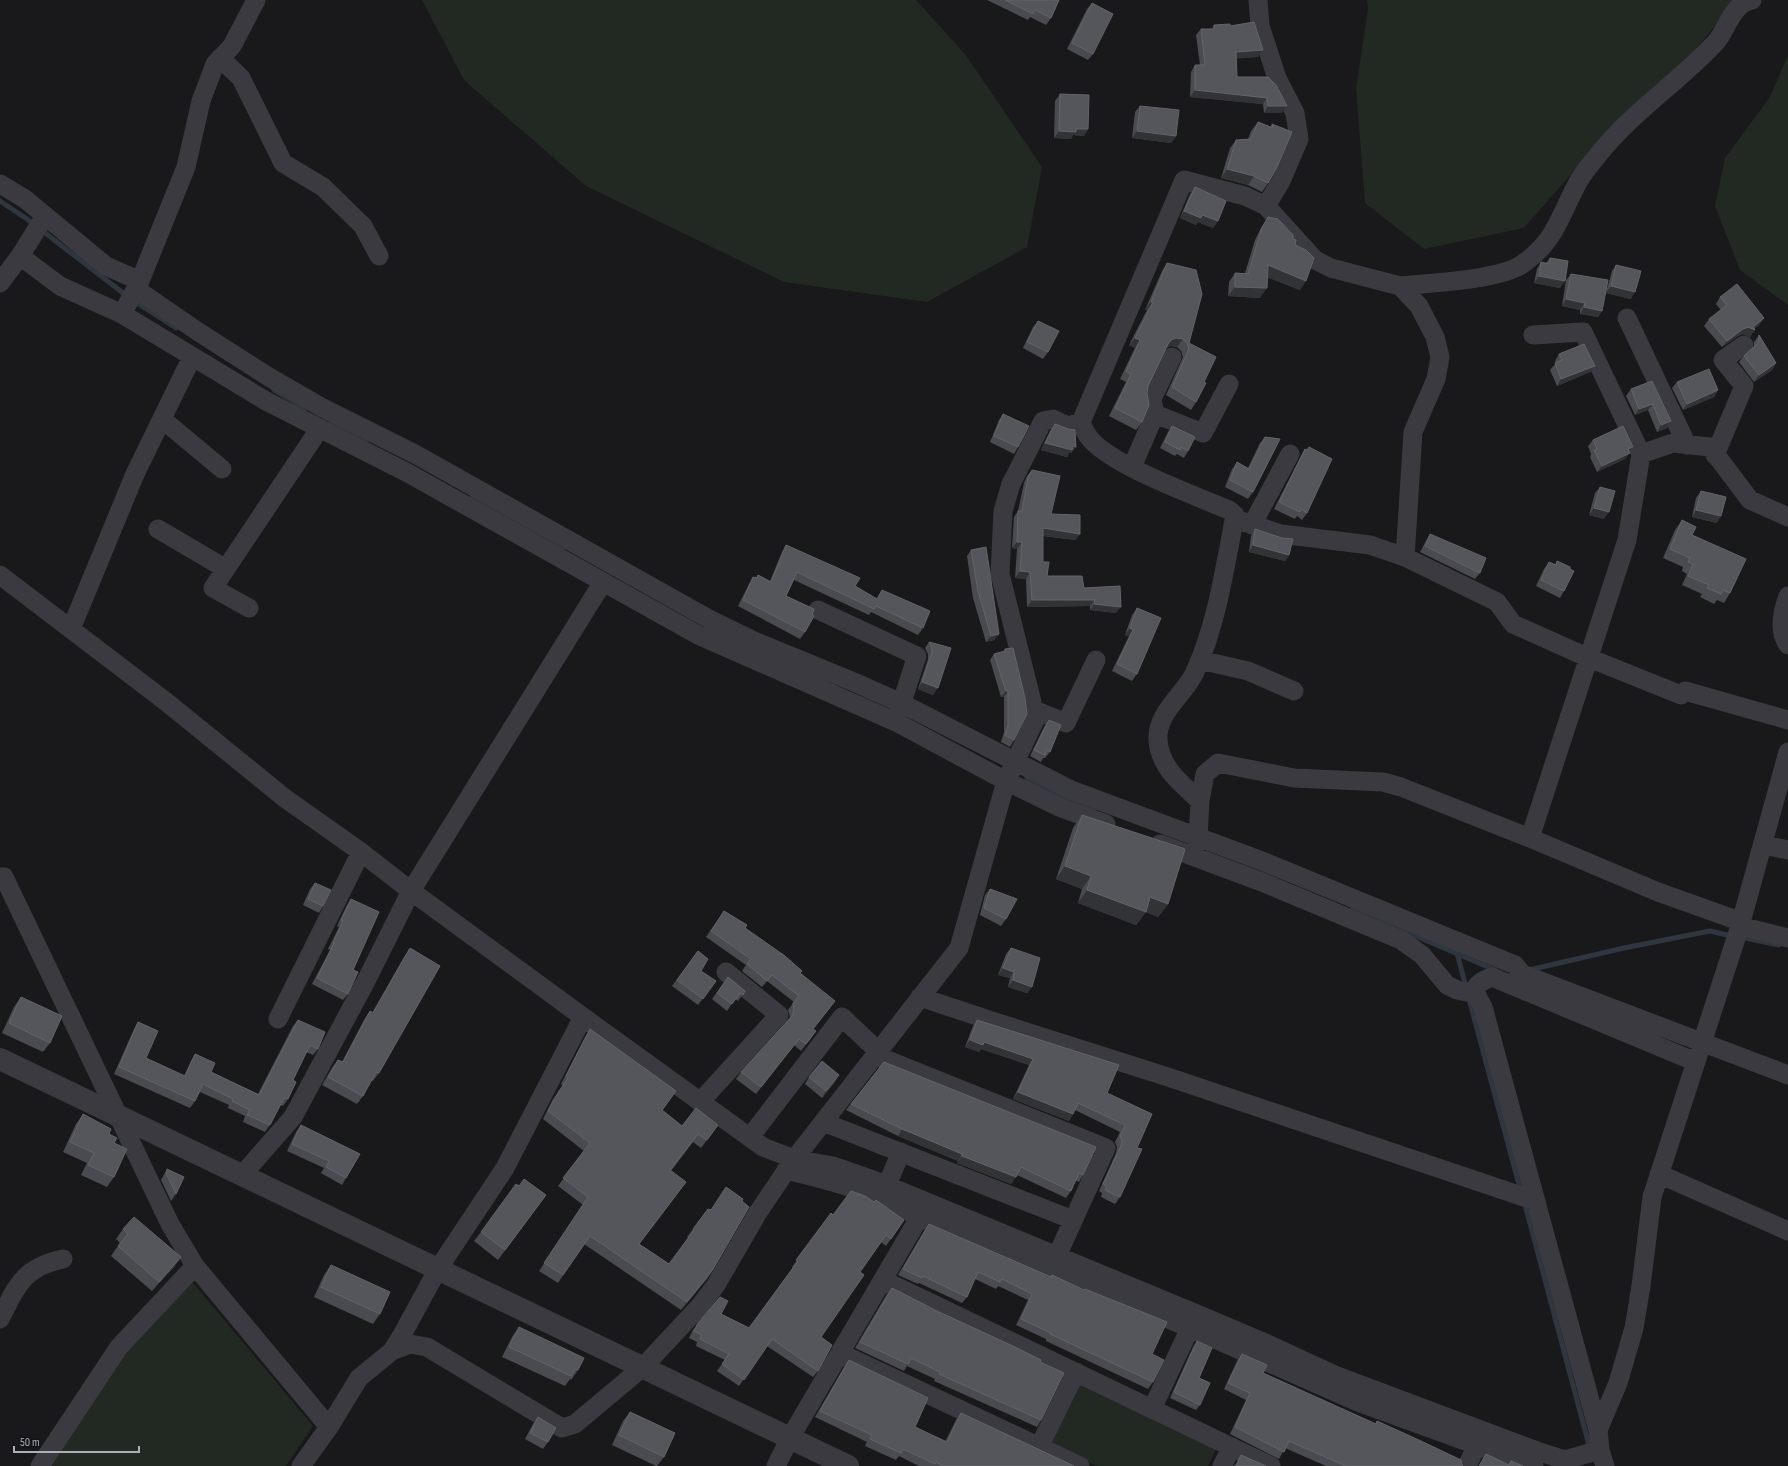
<svg xmlns="http://www.w3.org/2000/svg" width="1788" height="1466" viewBox="0 0 1788 1466" font-family="'Sofia Sans Condensed',sans-serif">
<style>
.green{fill:#212922}
.lines{fill:none;stroke-linecap:round;stroke-linejoin:round}
.stream{stroke:#2f363f;stroke-width:5}
.minor{stroke:#3a3a40;stroke-width:19}
.tertiary{stroke:#3a3a40;stroke-width:22}
.wall{fill:#4a4b50}
.shaded-wall{fill:#323336}
.building{fill:#55565b;stroke:#62646a}
</style>
<rect width="100%" height="100%" fill="#19191b"/>
<path class="green" d="M422 0H916L965 54 1042 167 1027 247 927 302 784 282 586 186 464 80Z
M1367 0H1737L1684 63 1615 124 1524 228 1424 249 1365 203 1356 88 1368 9Z
M1788 55V305L1740 270 1715 206 1725 158 1770 97Z
M190 1279 313 1426 286 1466H50L125 1351Z
M1078 1382 1216 1449 1208 1466H1097L1047 1443Z"/>
<g class="lines">
<path class="stream" d="M0 201 27 219 127 296
M134 301 176 328
M274 390 305 408
M331 422 366 441
M472 498 563 548
M1027 778 1066 799 1094 809
M1353 909 1495 970
M1740 937 1779 945
M1457 953 1466 987
M1529 970 1624 948 1710 931 1732 936
M1469 999 1521 1192
M1524 1201 1590 1449"/>
<path class="minor" d="M1258 0 1260 26 1277 78 1295 113 1299 139 1281 181 1266 206
M220 58 241 78 283 163 323 187 363 226 379 256
M0 184 25 199 106 266 140 281
M20 256 45 216
M0 283 20 256 60 286 122 314 266 401 406 472 698 635 896 722 1006 781 1059 807 1106 824
M1400 286C1430 283 1498 280 1521 265 1555 242 1559 218 1577 184 1582 174 1591 164 1598 155 1632 112 1679 82 1716 42 1727 30 1732 3 1752 0
M136 289 197 331 269 377 321 407 415 454 709 619 754 641 854 682 901 703 1071 790 1262 861 1515 965 1522 974 1788 1075
M122 314 140 281 186 167 201 101 215 64 232 46 256 0
M1627 318 1687 445
M1155 414 1152 399 1172 357
M162 419 222 469
M1081 422C1083 427 1085 432 1088 436 1107 464 1196 496 1229 510L1235 515C1225 567 1217 623 1195 672 1185 694 1156 713 1158 740 1160 768 1181 783 1200 801
M1641 454 1673 443 1710 447 1750 500 1788 517
M1715 455 1744 386 1723 360 1744 345
M1132 467 1155 414 1203 433 1229 384
M1235 519 1281 534 1370 545 1405 557
M1252 525 1290 454
M158 529 226 569
M0 575 169 704 286 799 361 852 411 891 583 1017 763 1147 794 1159 833 1166 876 1181 1197 1314 1270 1345 1337 1376 1537 1451 1565 1460
M1788 596C1782 612 1778 631 1788 645
M249 608 213 588 320 428
M818 610 917 656 898 714
M71 629 135 474 192 357
M1200 660 1248 671 1294 691
M1032 709 1066 723 1096 660
M1530 838 1627 540 1641 454 1583 332 1533 335
M1160 844 1262 882 1401 940 1422 955 1447 985 1457 990 1476 994
M1763 845 1788 850
M1194 849 1198 838 1200 801 1205 774 1218 763 1294 778 1383 782 1401 787 1530 838 1658 892 1742 922
M0 877H4L170 1224 195 1266 329 1427
M1740 926 1788 938
M920 997 995 1022 1168 1077 1536 1201
M278 1019 361 852
M875 1055 1106 1148 1057 1256
M701 1101 779 1015 726 972
M823 1122 1073 1220
M750 1137 842 1017 878 1051
M786 1170C832 1181 878 1193 919 1217L1190 1328 1358 1402 1534 1466
M1659 1174 1788 1231
M242 1175 293 1117 366 981 411 891 603 582
M887 1185 901 1152
M883 1280 1271 1466
M0 1319C17 1285 24 1267 63 1259
M392 1351 402 1335 438 1269 505 1168 583 1017
M840 1353 1080 1466
M1152 1409 1190 1328
M1598 1430 1618 1383 1634 1328 1641 1286 1652 1197 1740 926 1788 752
M1039 1447 1076 1372
M40 1466 119 1347 195 1266
M301 1466 329 1427 359 1378 392 1351 410 1344 427 1347 562 1428 575 1424 643 1367 700 1306 716 1285 757 1214 792 1162 959 948 1006 781 1034 722 1032 702 1000 574 1003 511 1011 484 1043 421 1053 419 1068 426 1081 422 1184 180 1245 196 1266 206 1315 260 1331 268 1400 286 1419 306 1435 337 1440 357 1436 379 1413 432 1405 557 1497 602 1513 624 1589 658 1681 695 1685 691 1788 720
M776 1466 790 1438 926 1206
M1222 1466 1232 1447
M1467 1466 1477 1445
M1562 1466 1565 1460 1600 1450
M1605 1466 1600 1450 1598 1430 1483 1007C1473 989 1471 985 1492 977L1696 1062"/>
<path class="tertiary" d="M0 1059 848 1466"/>
</g>
<path class="wall" d="M987 0H1059L1051 18 1046 25 1030 17 1028 20Z
M1092 3 1093 54 1088 60 1067 49 1087 9Z
M1214 25 1230 26 1263 50 1258 57 1236 58 1237 77H1268L1282 113H1264L1263 104 1190 97 1191 72 1195 65H1200L1196 35 1201 29H1212Z
M1060 94 1088 129 1084 136 1073 135 1071 139 1054 138 1055 101Z
M1140 106 1176 136 1171 143 1132 138 1135 112Z
M1258 122 1270 127 1272 124 1292 132 1268 183 1262 192 1248 185 1221 178 1230 148 1236 140 1248 139 1251 131Z
M1195 187 1218 221 1213 228 1198 222 1196 225 1180 218 1190 194Z
M1268 217 1293 239 1295 245 1300 290 1267 277 1260 298 1228 296 1229 282 1235 273H1245L1255 240 1262 226Z
M1550 258 1560 288 1534 283 1537 269 1541 262 1546 263Z
M1167 263 1189 343 1204 382 1196 402 1191 410 1166 395 1183 357 1181 351 1177 347 1171 346 1166 348 1148 386 1142 422 1136 430 1109 416 1126 382 1120 379 1135 348 1129 345 1147 310H1145L1162 271Z
M1616 265 1631 299 1606 293 1612 271Z
M1571 274 1602 311 1598 317 1580 314V310L1562 306 1566 280Z
M1720 297 1764 318 1759 325 1754 329 1750 337 1743 334 1738 336 1722 347 1704 326 1709 319 1721 310 1716 304Z
M1038 321 1048 352 1043 359 1023 348 1033 327Z
M1759 335 1776 363 1772 370 1754 382 1739 362 1744 356 1754 347V342Z
M1559 354 1595 366 1590 372 1557 386 1550 370 1556 363 1555 361Z
M1652 381 1671 421 1667 428 1657 432 1648 410 1635 415 1626 396 1631 389Z
M1677 382 1718 390 1714 397 1683 410 1672 388Z
M1003 414 1018 447 1014 454 990 442 999 420Z
M1055 424 1068 429 1076 447 1071 453H1069L1067 457 1041 450 1050 431Z
M1172 426 1188 451 1184 458 1177 454 1175 456 1160 448 1168 432Z
M1265 437 1253 492 1248 499 1225 487 1232 469 1237 462 1248 468 1260 443Z
M1593 440 1633 447 1625 459 1597 472 1590 457 1591 454 1588 446Z
M1309 447 1307 513 1302 520 1297 516 1295 519 1274 509 1301 456 1305 449 1307 450Z
M1032 470 1051 514 1080 534 1075 540 1043 536V562L1047 576 1084 588 1116 613 1090 610V606L1027 607 1026 579 1015 578 1017 549 1012 548 1014 517 1018 511 1024 483 1027 476Z
M1600 487 1604 519 1589 515 1595 493Z
M1701 491 1717 523 1692 517 1696 498Z
M1682 520 1692 535 1730 593 1724 603 1717 600 1714 604 1700 597 1702 594 1682 585 1687 574 1682 571 1683 567 1663 558 1675 530Z
M1255 529 1282 538 1289 555 1285 561 1249 552 1251 536Z
M1430 534 1480 573 1475 579 1420 552 1426 541Z
M786 545 877 599 882 590 923 628 918 635 871 612 869 615 794 580 786 596 805 632 800 639 738 606 749 584 753 577 756 578 758 575 770 581 782 552Z
M971 550 999 634 994 640 986 642 973 598 967 556Z
M1557 561 1564 591 1560 598 1536 586 1544 569 1549 562 1555 565Z
M1137 608V674L1132 681 1112 671 1129 636 1125 635 1132 615Z
M929 642 951 648 933 695 918 689 928 659V654L925 648Z
M1005 649 1014 740 1010 747 1001 742 1004 732V697H1001L990 660 994 654 1003 652Z
M1049 720 1050 752 1045 758H1043L1041 762 1030 756 1044 727Z
M1082 815 1168 904 1158 917 1146 912 1136 925 1078 903 1082 889 1056 879 1073 828Z
M315 883 323 906 319 913 303 905 310 889Z
M990 889 1006 919 1001 926 980 915 985 895Z
M351 899 353 970 348 994 343 1000 312 984 330 950 328 949 339 927 337 926 347 905Z
M724 911 800 973 830 1008 813 1029 811 1038 801 1051 794 1045 756 1094 736 1079 741 1072 789 1019 790 1017 788 1010 794 1002 767 981 762 987 742 971 746 965 706 937Z
M410 948 379 1073 373 1081 371 1080 363 1096 357 1104 322 1085 332 1068 338 1060 342 1062 364 1020 370 1011 372 1013 404 957Z
M1011 948 1032 987 1027 993 1008 987 1010 978 998 975 1006 954Z
M698 951 701 971 716 981 698 1005 672 986Z
M728 977 745 991 738 1001 735 999 727 1011 712 999Z
M21 997 50 1043 43 1052 2 1033 14 1007Z
M298 1020 318 1049 313 1055 306 1052 293 1080 288 1099 283 1106 280 1105 270 1125 265 1132 243 1122 245 1116 228 1108 229 1105 200 1092 195 1101 190 1108 114 1074 134 1029 138 1022 146 1058 184 1076 191 1061 195 1054 211 1072 258 1094 293 1026Z
M977 1020 1107 1093 1137 1148 1120 1197 1115 1204 1101 1197 1102 1193 1099 1191 1116 1153 1117 1147 1115 1142 1120 1132 1075 1110 1073 1114 1069 1121 1013 1099 1029 1065 981 1049 979 1052 965 1047 973 1026Z
M590 1029 676 1091 662 1111 682 1126 718 1125 701 1148 693 1142 671 1171 686 1182 639 1244 669 1264 689 1238 687 1237 693 1229 711 1210 742 1201 712 1271 707 1279 681 1310 584 1244 558 1283 539 1271 583 1205 558 1186 584 1151 543 1119 553 1099 563 1086 561 1084 585 1037Z
M884 1062 1083 1175 1079 1182 1075 1180 1071 1191 1066 1198 1017 1175 1011 1184 957 1163 958 1161 898 1136 846 1110Z
M809 1077 835 1082 822 1098 805 1084Z
M83 1114 109 1134 114 1143V1177L107 1187 81 1175 87 1163 63 1152 76 1124Z
M301 1125 346 1178 342 1185 321 1173 324 1168 287 1151 296 1132Z
M167 1169 176 1194 171 1201 161 1180Z
M519 1186 546 1195 498 1260 474 1241 481 1232Z
M874 1202 904 1220 886 1246 881 1242 860 1272 821 1337 818 1371 813 1377 767 1346 739 1386 717 1371 725 1360 696 1346 697 1342 689 1338 693 1330 698 1323 721 1314 749 1328 793 1268 792 1267 831 1213 833 1215Z
M929 1224 1050 1277 1052 1275 1084 1290 1085 1289 1152 1354 1153 1382 1148 1389 1046 1341V1339L1016 1325 1028 1300 998 1286 996 1289 975 1279 967 1297 962 1303 919 1283 918 1284 898 1275 924 1231Z
M123 1229 181 1257 174 1267 152 1291 111 1256 120 1243 116 1239Z
M331 1265 380 1314 373 1324 314 1297 324 1275Z
M892 1288 939 1312 1040 1362 1041 1420 1037 1427 934 1381 935 1379 907 1366 904 1371 855 1348 887 1294Z
M519 1327 578 1370 571 1380 570 1379 565 1386 502 1357 512 1337Z
M1197 1341 1200 1405 1196 1410 1170 1398 1193 1347Z
M1242 1354 1263 1373 1375 1424 1377 1421 1463 1466H1326L1285 1448 1279 1459 1230 1434 1246 1400 1224 1389 1237 1361Z
M849 1360 915 1427 945 1442 956 1420 961 1413 1074 1466H919L899 1456 896 1460 865 1446 867 1442 815 1417 844 1367Z
M630 1412 664 1457 657 1466H656L612 1445 623 1421Z
M538 1417 548 1442 543 1449 525 1439 533 1424Z"/>
<path class="shaded-wall" d="M1263 50 1258 57 1231 59 1236 52Z
M1195 90 1267 98 1263 104 1190 97Z
M1268 106H1287L1282 113H1264Z
M1076 129H1088L1084 136 1073 135 1071 139 1054 138 1059 131Z
M1137 131 1176 136 1171 143 1132 138Z
M1227 169 1254 176 1248 185 1221 178Z
M1184 211 1202 215 1218 221 1213 228 1198 222 1196 225 1180 218Z
M1268 265 1306 281 1300 290 1262 275Z
M1539 276 1565 281 1560 288 1534 283Z
M1611 286 1635 292 1631 299 1606 293Z
M1235 287 1267 288 1260 298 1228 296Z
M1566 299 1585 303 1580 310 1562 306Z
M1151 302H1153L1147 310H1145Z
M1584 307 1602 311 1598 317 1580 314Z
M1764 318 1759 325 1753 329 1755 330 1750 337 1743 334 1738 336 1722 347 1727 341 1743 329 1753 327Z
M1135 338 1140 340 1135 348 1129 345Z
M1176 338 1183 339 1177 347 1171 346 1165 348 1171 340Z
M1776 363 1772 370 1754 382 1759 375Z
M1595 366 1590 372 1557 386 1561 379Z
M1718 390 1714 397 1683 410 1687 404Z
M1653 404 1648 410 1635 415 1639 409Z
M1671 421 1667 428 1657 432 1661 425Z
M1045 443 1073 446 1076 447 1071 453H1069L1067 457 1041 450Z
M1633 447 1625 459 1597 472 1602 466 1628 449Z
M1594 508 1609 512 1604 519 1589 515Z
M1696 510 1721 516 1717 523 1692 517Z
M1043 528 1080 534 1075 540 1038 535Z
M1017 542H1022L1017 549 1012 548Z
M1253 545 1289 555 1285 561 1249 552Z
M1020 571 1030 572 1026 579 1015 578Z
M1032 600H1095L1090 606 1027 607Z
M1094 604 1121 607 1116 613 1090 610Z
M1130 628 1133 630 1129 636 1125 635Z
M999 634 994 640 986 642 991 636Z
M922 682 938 688 933 695 918 689Z
M1006 691H1008L1004 697H1001Z
M1065 866 1091 876 1082 889 1056 879Z
M1087 890 1146 912 1136 925 1078 903Z
M1150 897 1168 904 1158 917 1141 910Z
M1003 968 1014 972 1010 978 998 975Z
M1013 980 1032 987 1027 993 1008 987Z
M970 1040 984 1042 1033 1059 1029 1065 981 1049 979 1052 965 1047Z
M839 1075 835 1082 822 1098 826 1091Z
M1018 1092 1073 1114 1069 1121 1013 1099Z
M902 1129 962 1154 958 1161 898 1136Z
M962 1156 1016 1177 1011 1184 957 1163Z
M546 1195 539 1205 498 1260 505 1250Z
M181 1257 174 1267 152 1291 159 1282Z
M712 1271 707 1279 681 1310 687 1302Z"/>
<path class="building" d="M1005 0H1059L1051 18 1035 10 1033 14Z
M1092 3 1113 14 1093 54 1072 43Z
M1254 22 1263 50 1236 52 1237 77H1268L1276 85 1287 106H1268L1267 98 1195 90V65H1205L1201 29H1214V25L1230 24V26Z
M1060 94 1089 95 1088 129H1076V132L1059 131Z
M1140 106 1179 110 1176 136 1137 131Z
M1258 122 1273 128 1272 124 1292 132 1277 167 1268 183 1254 176 1227 169 1236 140 1251 139Z
M1195 187 1226 201 1218 221 1202 215 1201 218 1184 211Z
M1268 217 1278 219 1293 235V239L1296 240 1295 245 1306 250 1314 258 1306 281 1268 265 1267 288 1235 287V273L1248 274 1261 230Z
M1550 258 1568 261 1565 281 1539 276 1541 262 1549 264Z
M1167 263 1196 270 1202 294 1189 343 1216 357 1204 382 1206 383 1196 402 1172 387 1189 349 1187 343 1183 339 1176 338 1171 340 1168 344 1148 386 1147 393 1149 405 1142 422 1115 408 1131 374 1126 371 1140 340 1135 338 1153 302H1151Z
M1616 265 1641 271 1635 292 1611 286Z
M1571 274 1608 280 1602 311 1584 307 1585 303 1566 299Z
M1737 284 1764 318 1753 327 1755 330 1748 327 1743 329 1727 341 1709 319 1727 305 1720 297Z
M1038 321 1059 331 1048 352 1027 342Z
M1759 335 1776 363 1759 375 1744 356 1758 343Z
M1584 344 1595 366 1561 379 1555 363 1562 360 1559 354Z
M1709 369 1718 390 1687 404 1677 382Z
M1652 381 1671 421 1661 425 1653 404 1639 409 1631 389Z
M1003 414 1029 426 1018 447 994 436Z
M1055 424 1068 429 1075 430 1076 447 1073 446 1072 450 1045 443Z
M1172 426 1195 437 1188 451 1181 447 1180 450 1165 442Z
M1623 426 1633 447 1628 449 1630 453 1602 466 1594 450 1597 449 1593 440Z
M1265 437 1280 439 1253 492 1230 480 1237 462 1249 469Z
M1309 447 1332 459 1307 513 1301 509 1300 512 1279 502 1305 449 1307 450Z
M1032 470 1060 476 1051 514 1080 515V534L1043 528V562H1049L1047 576H1082L1084 588 1120 586 1121 607 1094 604 1095 600H1032L1030 572 1020 571 1022 542H1017L1018 511H1022L1028 477Z
M1600 487 1615 491 1609 512 1594 508Z
M1701 491 1726 497 1721 516 1696 510Z
M1682 520 1696 527 1692 535 1746 559 1730 593 1723 590 1721 594 1707 588 1709 585 1688 576 1693 564 1688 562 1690 558 1670 549Z
M1255 529 1282 538 1293 539 1289 555 1253 545Z
M1430 534 1486 558 1480 573 1425 546Z
M786 545 860 578 855 586 877 599 882 590 930 611 923 628 876 606 874 609 797 572 786 596 814 609 812 615 814 616 805 632 743 600 753 577 757 578 758 575 771 582Z
M986 547 999 634 991 636 978 591 971 550Z
M1557 561 1570 567V569L1574 571 1564 591 1541 580 1549 562 1556 565Z
M1137 608 1161 618 1137 674 1117 664 1133 630 1130 628Z
M929 642 951 648 938 688 922 682 932 652V647Z
M1013 648 1025 698 1027 714 1014 740 1005 735 1008 726V691H1006L994 654 1005 651V649Z
M1049 720 1061 725 1050 752 1047 750 1045 755 1034 750Z
M1082 815 1185 849 1168 904 1150 897 1146 912 1087 890 1091 876 1065 866Z
M315 883 331 890 323 906 308 899Z
M990 889 1017 899 1006 919 984 908Z
M351 899 379 912 353 970 358 972 348 994 317 978 334 943H333L343 921 341 920Z
M724 911 747 925 745 928 785 956 802 971 800 973 835 1001 813 1029 816 1031 806 1044 799 1039 761 1087 741 1072 792 1016 794 1010 793 1003 799 996 772 975 767 981 747 964 751 959 711 931Z
M410 948 440 966 379 1073 376 1072 363 1096 328 1077 338 1060 343 1062 370 1011 373 1013Z
M1011 948 1040 958 1032 987 1013 980 1014 972 1003 968Z
M698 951 708 959 701 971 716 981 703 999 677 980Z
M728 977 745 991 743 995 740 993 732 1004 717 993Z
M21 997 62 1016 50 1043 9 1023Z
M298 1020 325 1032 318 1049 310 1045 293 1080 296 1082 288 1099 284 1098 270 1125 247 1115 250 1110 232 1101 233 1099 203 1084 195 1101 119 1067 138 1022 158 1031 146 1058 185 1076 195 1054 215 1063 211 1072 259 1095Z
M977 1020 1119 1065 1107 1093 1152 1114 1137 1148 1142 1149 1120 1197 1105 1190 1107 1186 1103 1184 1121 1146 1122 1141 1120 1136 1125 1125 1078 1103 1073 1114 1018 1092 1033 1059 984 1042 983 1045 970 1040Z
M590 1029 676 1091 662 1110 682 1126 696 1108 718 1125 707 1140 698 1134 670 1170 686 1182 639 1244 669 1264 694 1230 693 1229 708 1209 711 1210 726 1187 743 1199 742 1201 749 1207 712 1271 687 1302 590 1236 563 1275 544 1263 588 1197 563 1178 590 1143 548 1111 559 1091 568 1078 566 1076Z
M822 1061 839 1075 826 1091 809 1077Z
M884 1062 1096 1147 1083 1175 1079 1173 1071 1191 1021 1167 1016 1177 962 1156V1154L902 1129 851 1104Z
M83 1114 111 1129 109 1134 117 1138 114 1143 127 1149 114 1177 88 1165 94 1153 70 1142Z
M301 1125 360 1154 346 1178 326 1167 329 1161 292 1144Z
M167 1169 184 1177 176 1194 166 1173Z
M524 1179 546 1195 505 1250 481 1232 516 1184 519 1186Z
M851 1191 865 1196 874 1202 876 1200 904 1220 891 1239 886 1235 860 1272 864 1275 821 1337 832 1345 818 1371 772 1339 744 1380 722 1364 729 1354 700 1339 702 1335 694 1331 698 1323 720 1297 728 1301 721 1314 749 1328 798 1261 796 1260 831 1213 833 1215Z
M134 1217 181 1257 159 1282 118 1246 128 1234 123 1229Z
M929 1224 1051 1277 1052 1275 1084 1290 1085 1289 1167 1322 1152 1354 1164 1360 1153 1382 1050 1334 1051 1333 1021 1319 1032 1294 1002 1279 1000 1282 978 1272 967 1297 923 1276 922 1278 903 1269Z
M331 1265 390 1292 380 1314 321 1287Z
M892 1288 939 1312 1015 1347 1041 1360 1040 1362 1064 1373 1041 1420 939 1374 940 1372 911 1358 908 1364 860 1342Z
M519 1327 584 1358 578 1370 575 1369 571 1376 509 1347Z
M1197 1341 1212 1348 1199 1378 1210 1383 1200 1405 1174 1392Z
M1242 1354 1267 1365 1263 1373 1376 1424 1377 1421 1421 1441 1461 1460 1462 1465 1463 1466H1346L1289 1441 1284 1452 1235 1427 1250 1393 1228 1383Z
M849 1360 928 1398 915 1427 947 1442 961 1413 1074 1466H943L936 1462 935 1464 903 1449 901 1453 870 1439 872 1435 820 1411Z
M630 1412 675 1433 664 1457 619 1435Z
M538 1417 556 1428 548 1442 530 1433Z
M1486 1454 1509 1465 1511 1461 1523 1466H1479Z
M1241 1455 1266 1466H1234L1236 1465Z"/>
<path d="M14 1446v6h125v-6" fill="none" stroke="#acafba" stroke-width="2"/>
<text x="20" y="1446" font-size="12" fill="#acafba" stroke="#141416" stroke-width="3" paint-order="stroke">50 m</text>
</svg>
